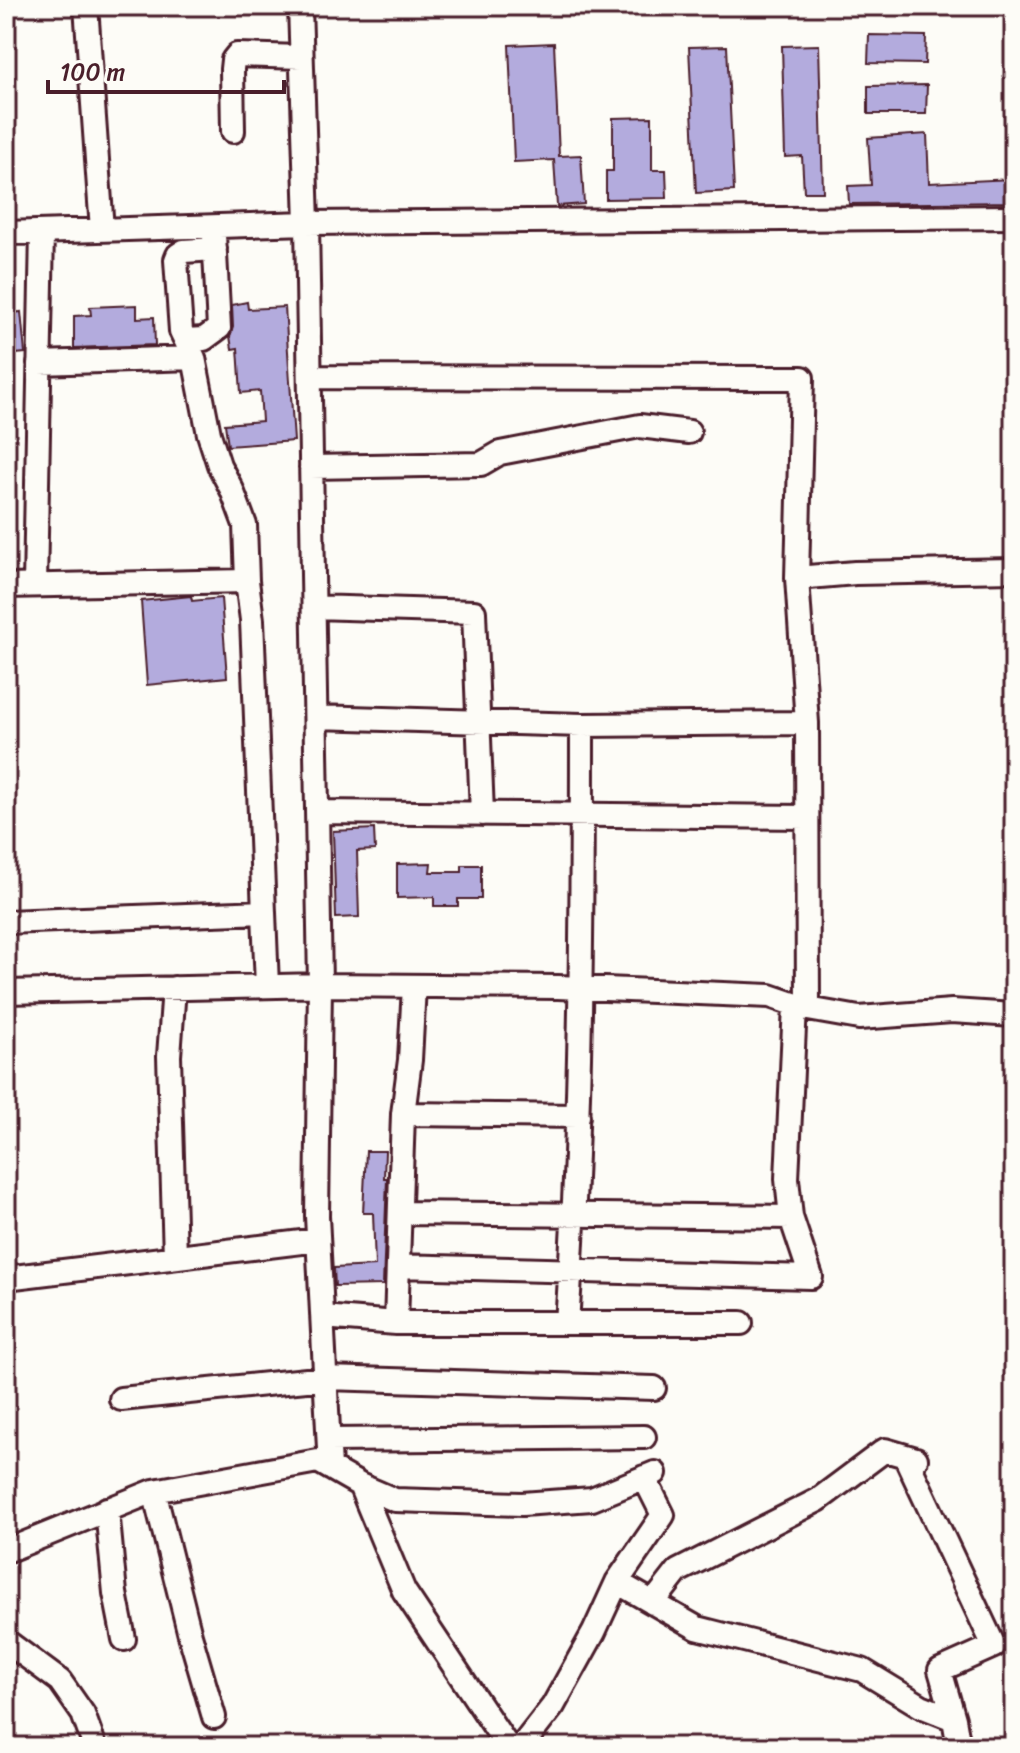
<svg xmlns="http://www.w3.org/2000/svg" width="1020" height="1753" viewBox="0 0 1020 1753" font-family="Sriracha,sans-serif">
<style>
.building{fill:#b3abdd;stroke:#4a1f2b;stroke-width:2}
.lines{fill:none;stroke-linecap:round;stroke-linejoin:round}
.minor-casing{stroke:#4a1f2b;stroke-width:28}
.minor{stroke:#fdfcf7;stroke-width:22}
</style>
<rect width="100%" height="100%" fill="#fdfcf7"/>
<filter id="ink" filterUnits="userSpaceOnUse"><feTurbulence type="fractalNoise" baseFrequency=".0125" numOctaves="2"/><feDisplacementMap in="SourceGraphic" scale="16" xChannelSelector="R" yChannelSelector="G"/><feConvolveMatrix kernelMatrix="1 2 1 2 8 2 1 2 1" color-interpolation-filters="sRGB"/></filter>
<g filter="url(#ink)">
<path class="building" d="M869 35 926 36 925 64 868 63Z
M554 43 559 156 581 155 584 204 557 206 554 160 514 162 509 45Z
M819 45 823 192H804L802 156 785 157 782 46Z
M727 46 734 191 696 193 689 47Z
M927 85 926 114H868V86Z
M652 117V170H666L667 198 606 199V171H613V118Z
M927 134 929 183 1012 179 1013 202 849 204 848 186 871 185 868 138Z
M247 302 248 309 285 307 294 441 228 446 225 424 262 421 260 391 241 393 238 348 232 349 230 336 233 327 232 305Z
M137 305V318L154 317 155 345 74 348V316L91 315 90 307Z
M21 312 25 353 6 355V314Z
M191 596 192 601 221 598 227 677 147 685 141 601Z
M374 829 375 850 357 851 359 917 336 918 333 831Z
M431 863 430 872H462V865H481V899H458V906H434V897L397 898V864Z
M366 1151H385L384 1178H387L383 1285 335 1286 334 1268 375 1266 373 1213H363Z"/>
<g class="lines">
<g class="minor-casing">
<path id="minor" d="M86 6 102 230
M300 6 307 223 320 985 317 1216 330 1468
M233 131 232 69 233 60 237 55 301 57
M6 233 307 223 1014 217
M215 249 184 251 178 255 176 260 181 331 194 358 209 434 219 465 232 490 245 525 247 581
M186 340 204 339 219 328 214 235
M39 363 194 358
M310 377 802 378 797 578
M311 467 481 464 500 453 640 426 689 432
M35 585 42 232
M6 586 247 581 252 620 267 986
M314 607 474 612 482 814
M316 717 582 725
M807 723 797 578 855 573 1014 570
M317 812 807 817
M6 922 264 912
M174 988 169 1056 175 1257
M6 992 320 985 558 987 770 996 808 1009 859 1018 952 1011 1014 1015
M403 1114 410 1060 414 986
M400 1213 791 1217 787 1179 795 1005
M398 1266 811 1277 791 1217
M6 1278 318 1240
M323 1317 396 1323 403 1114 578 1116
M396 1323H741
M567 1323C581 1124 582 925 582 725L807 723 808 1009
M121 1399 326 1378 654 1388
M329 1440 644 1437
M905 1456 994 1646 940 1670 954 1719
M360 1485 404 1591 508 1747
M154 1491 190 1635 214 1717
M107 1509 115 1593 124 1639
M6 1551 154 1491 318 1461 360 1485 395 1500 522 1504 592 1499 655 1473
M617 1582 697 1628 862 1670 921 1706 954 1719 959 1747
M653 1603 678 1571 818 1500 885 1450 916 1459
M6 1641 60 1681 83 1714 95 1747
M521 1747 553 1706 594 1632 617 1582 663 1515 644 1477"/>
</g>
<use href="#minor" class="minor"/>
</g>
</g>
<rect width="1020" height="1753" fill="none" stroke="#fdfcf7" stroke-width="32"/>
<rect x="16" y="16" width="988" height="1721" fill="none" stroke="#4a1f2b" stroke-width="3" filter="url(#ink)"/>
<path d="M48 80v12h236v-12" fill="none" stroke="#4a1f2b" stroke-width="4"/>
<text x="60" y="80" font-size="24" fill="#4a1f2b" stroke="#fdfcf7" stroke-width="6" paint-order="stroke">100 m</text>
</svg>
